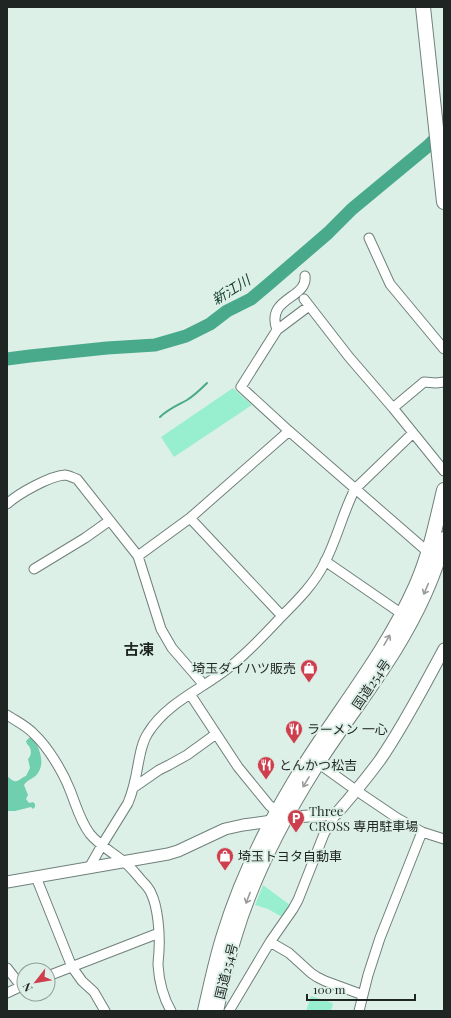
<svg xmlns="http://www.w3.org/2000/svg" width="451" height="1018" viewBox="0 0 451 1018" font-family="'Playfair Display','Noto Sans JP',serif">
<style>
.green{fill:#98efcf}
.forest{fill:#70cfae}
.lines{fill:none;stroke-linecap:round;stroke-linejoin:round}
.stream{stroke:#49aa8b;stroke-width:2}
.river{stroke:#49aa8b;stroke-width:13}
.minor-casing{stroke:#6f8079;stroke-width:11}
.tertiary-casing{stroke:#6f8079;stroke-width:13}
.trunk-casing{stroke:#6f8079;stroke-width:16}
.minor{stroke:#fff;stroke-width:9}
.tertiary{stroke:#fff;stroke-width:11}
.trunk{stroke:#fff;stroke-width:14}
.oneway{stroke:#9a9d9c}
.labels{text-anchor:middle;stroke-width:4;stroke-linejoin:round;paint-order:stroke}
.poi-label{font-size:13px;fill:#1e2522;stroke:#ddf0e8;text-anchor:start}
.street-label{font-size:13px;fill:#1e2522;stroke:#ddf0e8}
.water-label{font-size:14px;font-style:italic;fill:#153f32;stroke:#ddf0e8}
.quarter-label{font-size:15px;font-weight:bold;fill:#1e2522;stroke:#ddf0e8}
</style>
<rect width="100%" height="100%" fill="#ddf0e8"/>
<path class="green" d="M233 388 252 405 174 457 161 437Z
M263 885 290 905 282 917 268 909 255 905Z
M311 996 333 1003 332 1008 330 1011H307V1008Z"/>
<path class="forest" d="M32 737C35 740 35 742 37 745 41 754 44 764 38 773 35 778 28 779 24 785L28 795 26 799 29 803 33 802 35 804V807L33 809 31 807 15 811H7V776C9 777 10 779 12 780 18 784 21 777 26 776L30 768 28 759C32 755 32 748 27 744L26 741 29 738Z"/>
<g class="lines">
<path class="stream" d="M160 417C168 409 178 405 187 400 195 395 201 389 207 383"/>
<path class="river" d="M7 359 30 356 107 348 155 345 186 336 210 324 227 311 251 299 270 283 328 233 352 209 428 146 444 130"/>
<g class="minor-casing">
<path id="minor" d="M369 238 390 284 444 349
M304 299 349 357 393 408 444 471
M309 306 277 330 241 387 289 431 429 553
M277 330C265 297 308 299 305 276
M393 408 424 382 436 383 444 382
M7 504C19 493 50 476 65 475 69 475 73 478 77 479L138 556 161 629 172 648 204 685
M190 518 282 616
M138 556 190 518 289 431
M325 561 402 614
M34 569 85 538 109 521
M190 694 238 767 269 805 277 812
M7 715C16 721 27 726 34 734 48 747 63 772 70 790 76 805 80 821 90 834 99 845 112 852 123 861 130 866 136 874 142 881 145 884 149 888 151 893 158 907 160 934 159 950 159 955 158 960 158 965 159 981 163 997 171 1011
M318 763 357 791 397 818 422 832 444 839
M133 788 159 770 169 765 187 755 216 734
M89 868 102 845 128 803C133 791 136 777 138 765 140 754 142 742 148 733 169 699 211 686 239 659 254 646 268 631 282 616 298 600 315 583 325 562 337 539 343 512 355 489L413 433
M36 877 72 967 82 981 94 992 105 1011
M270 942 289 953 311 973 317 977 325 981 363 995
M7 968 21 986
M48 976 159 933
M7 993 24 985
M229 1011 270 942 293 909 298 900 324 834 336 814
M359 1011 368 975 380 938 422 832"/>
</g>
<g class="tertiary-casing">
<path id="tertiary" d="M7 882 168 854 178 851 225 829 243 825 272 821 295 817 336 814C351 797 366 779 380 760 404 725 424 686 444 649"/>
</g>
<g class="trunk-casing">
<path id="trunk" d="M423 7 444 202
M205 1011C211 985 216 960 224 935 240 882 265 831 293 784 333 717 384 658 416 586 430 554 436 524 444 490
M216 1011C219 1000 220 989 223 978 226 965 230 951 234 938 252 876 283 818 317 764 342 725 371 688 395 649 416 615 434 577 444 539"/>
</g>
<use href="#minor" class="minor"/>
<use href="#tertiary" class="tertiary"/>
<use href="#trunk" class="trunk"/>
</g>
<defs><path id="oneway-shaft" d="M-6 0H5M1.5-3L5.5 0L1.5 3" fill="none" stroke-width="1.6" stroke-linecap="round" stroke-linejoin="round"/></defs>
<g class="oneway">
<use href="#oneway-shaft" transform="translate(426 589) rotate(113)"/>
<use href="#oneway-shaft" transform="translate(387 640) rotate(-60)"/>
<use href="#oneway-shaft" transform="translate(306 782) rotate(121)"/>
<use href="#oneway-shaft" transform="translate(248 898) rotate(111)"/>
</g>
<defs>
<g id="shop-pin" transform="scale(0.9)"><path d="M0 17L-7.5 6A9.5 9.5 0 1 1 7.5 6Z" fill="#ce3e4d" stroke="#ddf0e8"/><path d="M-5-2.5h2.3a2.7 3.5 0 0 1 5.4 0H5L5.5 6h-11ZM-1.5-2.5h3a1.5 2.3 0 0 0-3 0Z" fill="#fff"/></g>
<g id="restaurant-pin" transform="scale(0.9)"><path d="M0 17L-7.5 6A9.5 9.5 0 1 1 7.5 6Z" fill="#ce3e4d" stroke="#ddf0e8"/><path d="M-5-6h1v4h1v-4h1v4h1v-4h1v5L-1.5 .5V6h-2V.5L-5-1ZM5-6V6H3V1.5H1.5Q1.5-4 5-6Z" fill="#fff"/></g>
<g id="parking-pin" transform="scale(0.9)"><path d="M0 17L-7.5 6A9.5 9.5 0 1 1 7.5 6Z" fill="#ce3e4d" stroke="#ddf0e8"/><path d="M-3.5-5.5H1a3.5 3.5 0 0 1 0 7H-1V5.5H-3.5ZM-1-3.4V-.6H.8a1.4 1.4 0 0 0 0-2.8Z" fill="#fff"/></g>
</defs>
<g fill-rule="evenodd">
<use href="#shop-pin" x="309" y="668"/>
<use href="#restaurant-pin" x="294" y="729"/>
<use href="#restaurant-pin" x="266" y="765"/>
<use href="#parking-pin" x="296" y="818"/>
<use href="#shop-pin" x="225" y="856"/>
</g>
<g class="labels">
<g class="poi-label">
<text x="296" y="673" text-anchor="end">埼玉ダイハツ販売</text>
<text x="307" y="734">ラーメン 一心</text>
<text x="279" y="770">とんかつ松吉</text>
<text x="309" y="816">Three<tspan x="309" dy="15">CROSS 専用駐車場</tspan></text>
<text x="238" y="861">埼玉トヨタ自動車</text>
</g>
<g class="street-label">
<text transform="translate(371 684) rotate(-56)" y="5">国道254号</text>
<text transform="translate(226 971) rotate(-76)" y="5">国道254号</text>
</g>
<g class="water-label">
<text transform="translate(231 290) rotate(-32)" y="5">新江川</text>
</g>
<g class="quarter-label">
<text x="139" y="655">古凍</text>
</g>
</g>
<rect width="451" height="1018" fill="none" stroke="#1e2522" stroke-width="16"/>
<g transform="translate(36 982) rotate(239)"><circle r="19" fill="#ddf0e8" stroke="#919f99"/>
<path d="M0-3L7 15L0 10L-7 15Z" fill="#ce3e4d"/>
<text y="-6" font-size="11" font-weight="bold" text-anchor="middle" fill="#1e2522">N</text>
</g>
<path d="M307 994v6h108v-6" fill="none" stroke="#1e2522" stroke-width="2"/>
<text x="313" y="994" font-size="12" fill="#1e2522" stroke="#ddf0e8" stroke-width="3" paint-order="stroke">100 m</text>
</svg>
